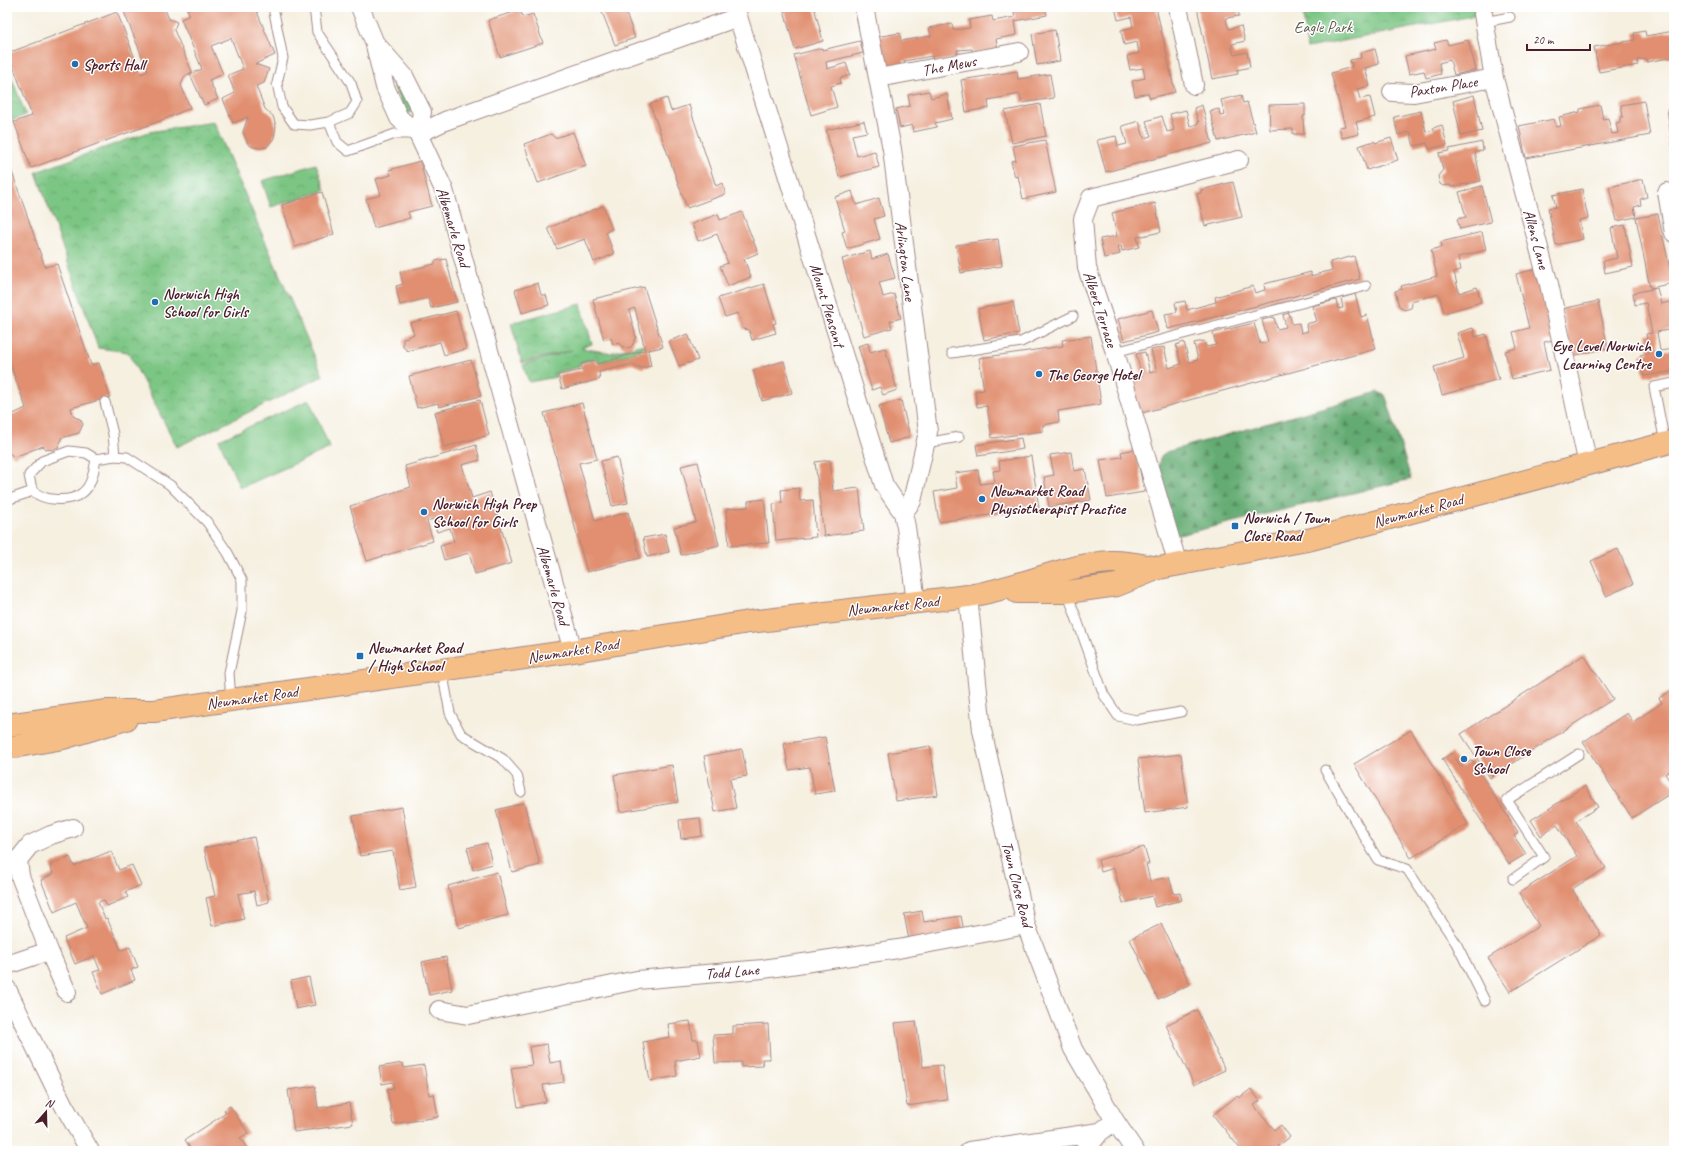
<svg xmlns="http://www.w3.org/2000/svg" width="1681" height="1158" viewBox="0 0 1681 1158" font-family="Caveat,sans-serif">
<style>
.grass{fill:url(#grass-dots);stroke:#627258}
.forest{fill:url(#forest-firs);stroke:#57654e}
.park{fill:url(#park-crowns);stroke:#627258}
.pitch{fill:#7bc684;stroke:#627258}
.building{fill:#e18f70}
.lines{fill:none;stroke-linecap:round;stroke-linejoin:round}
.service-casing{stroke:#a08886;stroke-width:11}
.minor-casing{stroke:#a08886;stroke-width:20}
.primary-casing{stroke:#a08886;stroke-width:24}
.service{stroke:#fff;stroke-width:9}
.minor{stroke:#fff;stroke-width:18}
.primary{stroke:#f6be87;stroke-width:22}
.poi-dot{fill:#1f6fb2;stroke:#fff;stroke-width:1.5}
.labels{text-anchor:middle;stroke-width:3;stroke-linejoin:round;paint-order:stroke}
.park-label{font-size:16px;fill:#5b594a;stroke:#fff}
.poi-label{font-size:16px;font-weight:bold;fill:#4a1f2b;stroke:#fff;text-anchor:start}
.street-label{font-size:16px;fill:#4a1f2b;stroke:#fff}
</style>
<defs>
<pattern id="grass-dots" width="8" height="8" patternUnits="userSpaceOnUse"><rect width="8" height="8" fill="#7bc684"/><path d="M2 2h.1M6 6h.1" fill="none" stroke="#67a06c" stroke-width="1.8" stroke-linecap="round"/></pattern>
<pattern id="forest-firs" width="22" height="20" patternUnits="userSpaceOnUse"><rect width="22" height="20" fill="#64ab72"/><path d="M5 1l3.5 6h-7zM16 11l3.5 6h-7z" fill="#548b5e"/></pattern>
<pattern id="park-crowns" width="20" height="18" patternUnits="userSpaceOnUse"><rect width="20" height="18" fill="#7bc684"/><path d="M2 6a3 3 0 1 1 6 0M12 15a3 3 0 1 1 6 0" fill="none" stroke="#67a06c"/></pattern>
</defs>
<rect width="100%" height="100%" fill="#fff"/>
<filter id="ink" filterUnits="userSpaceOnUse"><feTurbulence type="fractalNoise" baseFrequency=".025" numOctaves="2"/><feDisplacementMap in="SourceGraphic" scale="8" xChannelSelector="R" yChannelSelector="G"/><feConvolveMatrix kernelMatrix="1 2 1 2 8 2 1 2 1" color-interpolation-filters="sRGB"/></filter>
<filter id="wash" filterUnits="userSpaceOnUse"><feTurbulence type="fractalNoise" baseFrequency=".012" numOctaves="4" result="noise"/><feDisplacementMap in="SourceGraphic" scale="16" xChannelSelector="R" yChannelSelector="G"/><feGaussianBlur stdDeviation="0.9" result="paint"/><feColorMatrix in="noise" values="0 0 0 0 0 0 0 0 0 0 0 0 0 0 0 0 0 1.4 0 .05"/><feComposite in="paint" operator="in"/></filter>
<g filter="url(#wash)">
<rect width="100%" height="100%" fill="#f6f0e1"/>
<path class="grass" d="M399 80 414 110 405 115 392 81Z"/>
<path class="forest" d="M1378 392 1385 395 1387 400 1411 479 1175 536 1158 468 1160 458 1166 452Z"/>
<path class="park" d="M1302 7H1567L1540 12 1501 8 1483 14 1307 48Z
M7 66 26 115 7 122Z
M214 122 323 376 177 447 128 352 98 348 36 172 149 132Z
M316 164 325 190 271 207 262 181Z
M581 304 592 344 581 348 610 353 644 344 645 348 621 357 599 363 597 358 579 363V367L555 373 556 377 529 382 523 365 572 350 522 363 511 323Z"/>
<path class="pitch" d="M309 400 330 448 240 488 219 440Z"/>
<g id="blocks">
<path class="building" d="M122 7H164L169 19 177 22 174 30 192 72 185 76 181 85 190 108 160 121 31 168 14 122 32 116 8 53 117 12 141 74 148 71Z
M191 7H255L275 55 255 64 269 69 264 83 256 86 265 109 273 116 276 126 274 138 267 147 260 148 253 147 248 144 243 132 248 117 233 123 223 99 235 93 228 75 243 69 231 38 211 46 223 74 209 80 218 99 204 105 190 74 202 69 181 19 190 15 187 9Z
M600 7H624L635 38 615 45Z
M798 7H814L823 41 795 49 784 11Z
M1013 7H1045L1047 15 1015 21 1017 35 996 39 998 50 973 54 972 49 957 50 958 58 933 62 932 56 904 61 905 66 881 70 876 37 900 33 901 41 931 36 929 28 952 24 953 30 970 28 969 20 992 16 993 21 1015 17Z
M1115 7H1156L1175 92 1150 98 1148 93 1135 96 1132 81 1145 78 1144 72 1143 68 1130 70 1127 56 1139 53 1138 48 1137 42 1124 45 1121 30 1133 27 1131 17 1118 20Z
M1197 7H1238L1239 16 1226 18 1227 24 1229 29 1241 26 1245 41 1232 44V49L1234 55 1247 52 1250 67 1237 70 1238 74 1212 79Z
M520 10 523 17 533 14 543 43 500 57 488 20Z
M1055 30 1060 61 1037 65 1032 34Z
M1645 31 1646 36 1674 31V57L1647 62 1646 59 1637 60 1638 65 1599 72 1594 47 1635 40 1634 33Z
M1446 40 1448 45 1468 40 1476 70 1454 75 1450 60 1439 63 1441 74 1426 78 1424 71 1409 74 1405 56 1436 49 1434 43Z
M860 41 863 53 826 62 827 69 846 63 850 75 840 78 841 83 831 86 837 107 811 115 794 55 822 48V50Z
M1375 49 1379 64 1365 68 1370 86 1357 89 1360 99 1370 97 1375 117 1356 122 1359 134 1342 138 1339 127 1345 126 1331 73 1352 67 1350 60 1361 58 1360 53Z
M1017 71 1018 79 1050 74 1054 98 1022 103 1020 94 988 100 989 108 966 112 961 80Z
M929 91 931 98 947 94 952 119 935 123 937 127 913 132 912 125 900 128 896 109 910 106 908 95Z
M1241 95 1243 103 1247 102 1256 132 1218 141 1210 111 1219 109 1220 116 1225 115 1221 100Z
M1474 95 1482 131 1461 136 1453 101Z
M667 98 671 111 689 105 716 186 722 183 726 194 687 208 650 104Z
M1644 101 1650 135 1526 158 1519 126 1554 119 1556 127 1561 126 1559 117 1580 112V109L1600 105 1603 119 1608 118 1612 134 1618 133 1616 123 1620 122V117H1623L1621 105Z
M1040 104 1046 136 1012 143 1005 111Z
M1305 104V116H1303L1304 134H1293V129L1270 130 1269 105Z
M1202 105 1212 143 1106 172 1097 140 1116 136 1118 146 1127 144 1122 126 1139 121 1144 138 1151 136 1146 121 1162 116 1167 132 1171 131 1174 130 1170 114 1186 110 1190 126 1194 125 1199 123 1194 108Z
M1674 108V152H1673L1667 109Z
M1421 111 1426 132 1434 130 1433 128 1442 125 1447 145 1429 149 1427 143 1414 146 1410 132 1398 135 1394 117Z
M864 121 867 132 852 135 857 156 875 151 879 167 839 177 826 130Z
M573 132 586 166 538 183 524 144 551 134 555 138Z
M1391 138 1398 160 1367 170 1359 146 1374 141 1375 143Z
M1045 140 1056 192 1023 199 1018 176 1015 177 1011 161 1016 160 1013 146Z
M1482 142 1483 150 1475 152 1481 181 1451 187 1450 185 1443 186 1440 184 1438 176 1443 170 1439 153 1449 151V149Z
M420 161 432 206 408 212 410 218 374 228 366 199 381 195 376 179 391 175 389 170Z
M11 169 45 267 57 264 91 365 99 363 110 397 71 408 74 417 80 419 83 424 79 433 61 438V441L58 447 53 450 46 449 43 446 14 457 7 451V418L9 419 11 415 26 408 7 355V170Z
M1643 179 1647 197 1640 199 1641 205 1634 207 1636 217 1617 221 1609 187Z
M1233 182 1242 217 1205 226 1197 194 1201 193V190Z
M1482 186 1491 222 1460 229 1457 219 1466 217 1459 192Z
M1582 189 1588 218 1579 220 1583 239 1556 245 1548 208 1556 207 1553 195Z
M852 191 856 205 879 198 884 216 874 219 880 239 847 249 842 232 845 231 835 197Z
M322 192 334 234 295 247 282 205Z
M1155 203 1161 232 1137 237 1139 247 1122 251 1121 246H1118L1120 254 1104 258 1100 239 1117 236 1112 213Z
M603 206 612 229 606 232 614 254 594 262 585 239 557 249 548 228Z
M742 212 758 253 744 259 751 277 728 286 720 266 728 263 717 234 698 241 692 224 718 214 720 220Z
M1658 214 1673 283 1650 288 1636 218Z
M1625 225 1633 267 1605 273 1603 261 1617 258 1611 228Z
M1482 232 1486 250 1458 257 1461 270 1454 272 1459 293 1477 287 1481 302 1444 313 1439 294 1411 301 1412 304 1411 308 1404 310 1399 306 1395 291 1402 289 1401 286 1437 276 1431 250 1442 247 1441 242Z
M998 239 1002 266 961 273 956 245Z
M870 251 872 259 888 254 895 278 879 282 883 297 894 294 901 318 890 321 892 328 864 336 842 259Z
M1354 256 1360 279 1168 329 1165 314 1177 312 1175 303 1185 301 1187 310 1216 302 1215 297 1253 286 1255 293 1265 290 1264 284 1311 272V276L1332 270 1330 262Z
M446 259 457 302 431 308 428 298 400 305 396 286 403 284 400 272 435 264V261Z
M1540 268 1557 339 1544 342 1550 370 1512 379 1505 351 1517 348 1513 332 1529 328 1516 274Z
M538 283 541 295H546L549 305 522 313 515 290Z
M764 284 776 323 773 324 776 333 752 340 749 330 743 329 738 313 725 317 718 298Z
M644 287 663 347 648 350 651 366 642 368 632 364 599 372 600 379 562 389 558 375 582 370 581 364 595 360 597 364 645 350 635 308 629 310 636 338 634 339V342L631 347 626 348 621 346 620 343 613 344 611 338 604 340 593 299Z
M1657 288 1661 304 1674 301V329L1657 332 1660 351 1674 349V371L1644 376 1640 355 1649 353 1646 334 1652 333 1646 303 1635 305 1633 293Z
M1355 294 1361 317 1367 315 1376 349 1138 414 1130 379 1142 376 1136 354 1145 352 1150 373 1157 371 1151 350 1164 347 1169 368 1181 364 1176 345 1184 342 1189 362 1198 360 1194 343 1204 341 1206 347 1216 345 1213 333 1254 323 1260 344 1268 342 1262 320 1274 317 1277 329 1286 327 1283 315 1289 313 1292 324 1299 323 1301 333 1308 331 1306 324 1317 321 1312 306 1336 300 1338 309 1343 308 1341 298Z
M1598 301 1608 348 1572 356 1562 309Z
M1013 302 1019 333 984 340 978 309Z
M1152 310 1158 332 1124 341 1118 319Z
M456 311 466 349 444 355 440 342 408 351 403 347V339L414 334 410 323Z
M1473 328 1475 337 1486 334 1499 379 1442 395 1434 367 1464 358 1457 333Z
M688 334 698 360 679 366 669 341Z
M1091 336 1101 404 1058 411 1059 422 1043 425V431L992 438 987 406 977 407 975 391 984 390 979 358 1063 346 1062 340Z
M868 343 870 352 885 348 897 390 883 395 880 387 872 390 858 346Z
M471 360 481 396 439 407 438 403 417 408 409 376Z
M784 361 792 393 762 401 753 370Z
M480 400 489 435 444 447 435 412Z
M901 400 910 437 889 443 879 406Z
M582 403 597 459 579 463 595 521 628 512 640 558 587 572 544 413Z
M1021 438 1023 449 978 456 976 445Z
M476 445 480 460 462 465 472 498 490 492 512 563 475 574 469 553 444 560 440 546 454 542 450 528 437 532 433 519 427 521 433 541 367 561 350 506 411 487 405 466Z
M1136 449 1144 492 1107 498 1100 460 1122 457 1121 452Z
M1071 452 1074 471 1085 469 1091 500 1049 507 1044 477 1054 475 1050 455Z
M1031 456 1039 508 939 522 934 492 957 488 955 473 978 470 980 484 995 482 993 471 1000 470 999 461Z
M617 457 628 503 612 506 601 461Z
M830 460 833 491 859 488 864 531 824 536 815 462Z
M698 462 719 545 681 555 674 527 696 522 681 466Z
M799 488 800 501 813 500 816 537 776 541 773 504 782 503 781 490Z
M764 499 769 543 729 546 726 509 748 507V501Z
M665 534 669 552 647 557 643 538Z
M1618 549 1633 584 1606 596 1591 561Z
M1584 655 1613 699 1490 778 1461 734Z
M1674 689V768L1665 774 1674 787V791L1632 818 1583 742 1627 713 1633 722 1662 703 1659 698Z
M1411 730 1468 824 1411 858 1354 764Z
M825 737 835 791 815 794 810 767 789 770 784 744Z
M930 746 938 795 896 801 888 753Z
M742 749 747 776 730 779 736 808 715 812 704 756Z
M1452 753 1461 767 1472 760 1518 833 1514 836 1526 854 1509 864 1442 759Z
M1181 754 1188 807 1145 813 1138 759Z
M672 765 678 802 620 812 614 775Z
M1585 786 1598 807 1576 821 1606 868 1572 889 1601 935 1510 992 1488 958 1539 926 1519 893 1577 856 1557 825 1541 836 1531 820Z
M524 803 540 865 512 872 496 810Z
M402 807 416 887 400 890 393 851 360 856 353 816Z
M700 818 702 836 681 839 679 820Z
M254 837 269 902 257 905 254 891 238 894 244 919 212 926 206 898 215 896 204 848Z
M487 843 492 864 473 870 467 848Z
M1144 847 1149 864H1146L1150 881 1169 877 1174 894 1180 893 1182 900 1155 907 1152 896 1123 903 1114 868 1101 872 1098 860Z
M111 851 119 870 132 865 141 885 125 892 128 897 107 906 104 900 98 902 105 919 107 918 121 950 130 947 138 967 131 970 135 980 102 994 93 972 100 970 94 956 75 964 64 938 87 928 76 902 54 912 41 880 53 874 50 865 70 857 74 866Z
M497 872 508 915 459 928 448 886Z
M922 911 924 922 961 916 964 931 909 940 904 914Z
M1161 924 1190 984 1158 999 1130 939Z
M446 957 452 990 429 995 422 962Z
M309 977 315 1005 296 1009 291 981Z
M1197 1010 1225 1070 1194 1085 1166 1025Z
M690 1021 693 1040H698L701 1056 675 1061 677 1076 650 1081 643 1042 670 1037 668 1024Z
M916 1021 923 1067 942 1065 947 1100 907 1106 895 1023Z
M768 1024 770 1059H762L763 1066 741 1067V1062L715 1063 713 1035 733 1034V1026Z
M547 1044 550 1063 561 1061 564 1082 543 1085 546 1102 518 1107 511 1068 532 1065 529 1047Z
M403 1063 404 1068 424 1065 429 1095 434 1094 438 1117 393 1124 387 1089 394 1088 393 1082 382 1084 379 1067Z
M315 1086 318 1108 349 1103 353 1124 294 1132 288 1090Z
M1251 1089 1260 1101 1254 1105 1262 1116 1275 1130 1281 1125 1290 1137 1278 1146 1280 1148 1276 1151H1242L1213 1115 1237 1096 1239 1098Z
M230 1106 248 1133 240 1138 249 1151H192L185 1140 226 1113 224 1110Z"/>
</g>
</g>
<g filter="url(#ink)">
<use href="#blocks" fill-opacity="0" stroke="#a08886" stroke-width="1"/>
<g class="lines">
<g class="service-casing">
<path id="service" d="M273 7 283 58 277 83 282 107 294 124 310 125 329 122 350 113 357 102 351 83 317 32 314 7
M1484 22 1510 17
M329 122 337 142 348 151 395 134H416
M1115 352 1366 286
M952 353 1021 342 1073 316
M105 402 113 434 115 456
M926 443 959 437
M1665 443 1654 387 1674 383
M96 459C94 470 92 486 82 493 72 502 42 502 33 490 31 487 30 480 29 475L42 461 69 451 86 453 96 459 115 456 127 457 170 485 207 522 228 553 242 580V611L229 673 231 700
M7 500 33 491
M1067 592 1104 695 1118 716 1136 720 1181 712
M442 670 450 713 461 734 503 759 517 775 521 792
M1325 770 1378 860 1407 869 1456 943 1485 1001
M1513 879 1544 857 1507 800 1579 754"/>
</g>
<g class="minor-casing">
<path id="minor" d="M360 7 374 41 385 87 399 118 418 134 444 190 573 651
M735 7 884 485 903 513 906 527 916 602
M864 7 892 149 928 432 912 501 903 513
M1178 7 1194 85
M1483 14 1494 78 1544 267 1549 284 1588 465
M376 44 404 76 422 112 418 134
M878 78 1019 52
M1392 92 1414 93 1494 78
M418 134 445 121 738 17
M1667 192 1674 233
M1178 565 1115 352 1087 268 1083 219 1091 198 1239 160
M968 596 982 730 1026 925 1073 1049 1115 1121 1135 1151
M49 951 67 992
M7 965 49 951 20 876 18 860 30 845 51 835 73 828
M7 989 63 1104 90 1151
M439 1010 468 1015 637 980 763 969 898 949 1026 925
M969 1151 1100 1132 1115 1121
M1085 1151 1100 1132"/>
</g>
<g class="primary-casing">
<path id="primary" d="M1017 592H1067L1117 585 1159 568 1312 539 1674 441
M7 725 107 711H154L573 651 749 622 968 596C1017 589 1062 565 1111 562 1125 561 1145 566 1159 568
M7 748 63 738 126 719"/>
</g>
<use href="#service" class="service"/>
<use href="#minor" class="minor"/>
<use href="#primary" class="primary"/>
</g>
</g>
<g class="poi-dot">
<circle cx="75" cy="64" r="4"/>
<circle cx="155" cy="302" r="4"/>
<circle cx="1659" cy="354" r="4"/>
<circle cx="1039" cy="374" r="4"/>
<circle cx="982" cy="499" r="4"/>
<circle cx="424" cy="512" r="4"/>
<rect x="1231" y="522" width="8" height="8" rx="2"/>
<rect x="356" y="652" width="8" height="8" rx="2"/>
<circle cx="1464" cy="759" r="4"/>
</g>
<g class="labels">
<g class="park-label">
<text x="1323" y="32">Eagle Park</text>
</g>
<g class="poi-label">
<text x="83" y="70">Sports Hall</text>
<text x="163" y="299">Norwich High<tspan x="163" dy="18">School for Girls</tspan></text>
<text x="1651" y="351" text-anchor="end">Eye Level Norwich<tspan x="1651" dy="18">Learning Centre</tspan></text>
<text x="1047" y="380">The George Hotel</text>
<text x="990" y="496">Newmarket Road<tspan x="990" dy="18">Physiotherapist Practice</tspan></text>
<text x="432" y="509">Norwich High Prep<tspan x="432" dy="18">School for Girls</tspan></text>
<text x="1243" y="523">Norwich / Town<tspan x="1243" dy="18">Close Road</tspan></text>
<text x="368" y="653">Newmarket Road<tspan x="368" dy="18">/ High School</tspan></text>
<text x="1472" y="756">Town Close<tspan x="1472" dy="18">School</tspan></text>
</g>
<g class="street-label">
<text transform="translate(949 65) rotate(-11)" y="6">The Mews</text>
<text transform="translate(1443 86) rotate(-9)" y="6">Paxton Place</text>
<text transform="translate(454 227) rotate(73)" y="6">Albemarle Road</text>
<text transform="translate(1537 239) rotate(75)" y="6">Allens Lane</text>
<text transform="translate(906 261) rotate(83)" y="6">Arlington Lane</text>
<text transform="translate(828 305) rotate(73)" y="6">Mount Pleasant</text>
<text transform="translate(1101 309) rotate(72)" y="6">Albert Terrace</text>
<text transform="translate(1418 510) rotate(-15)" y="6">Newmarket Road</text>
<text transform="translate(554 585) rotate(74)" y="6">Albemarle Road</text>
<text transform="translate(893 605) rotate(-6)" y="6">Newmarket Road</text>
<text transform="translate(573 650) rotate(-9)" y="6">Newmarket Road</text>
<text transform="translate(252 697) rotate(-8)" y="6">Newmarket Road</text>
<text transform="translate(1018 884) rotate(76)" y="6">Town Close Road</text>
<text transform="translate(732 971) rotate(-5)" y="6">Todd Lane</text>
</g>
</g>
<rect width="1681" height="1158" fill="none" stroke="#fff" stroke-width="24"/>
<g transform="translate(46 1112) rotate(20)" stroke="#ffffff" stroke-width="3" paint-order="stroke">
<path d="M0-3L7 15L0 10L-7 15Z" fill="#4a1f2b"/>
<text y="-6" font-size="11" font-weight="bold" text-anchor="middle" fill="#4a1f2b">N</text>
</g>
<path d="M1527 44v6h63v-6" fill="none" stroke="#4a1f2b" stroke-width="2"/>
<text x="1533" y="44" font-size="12" fill="#4a1f2b" stroke="#ffffff" stroke-width="3" paint-order="stroke">20 m</text>
</svg>
